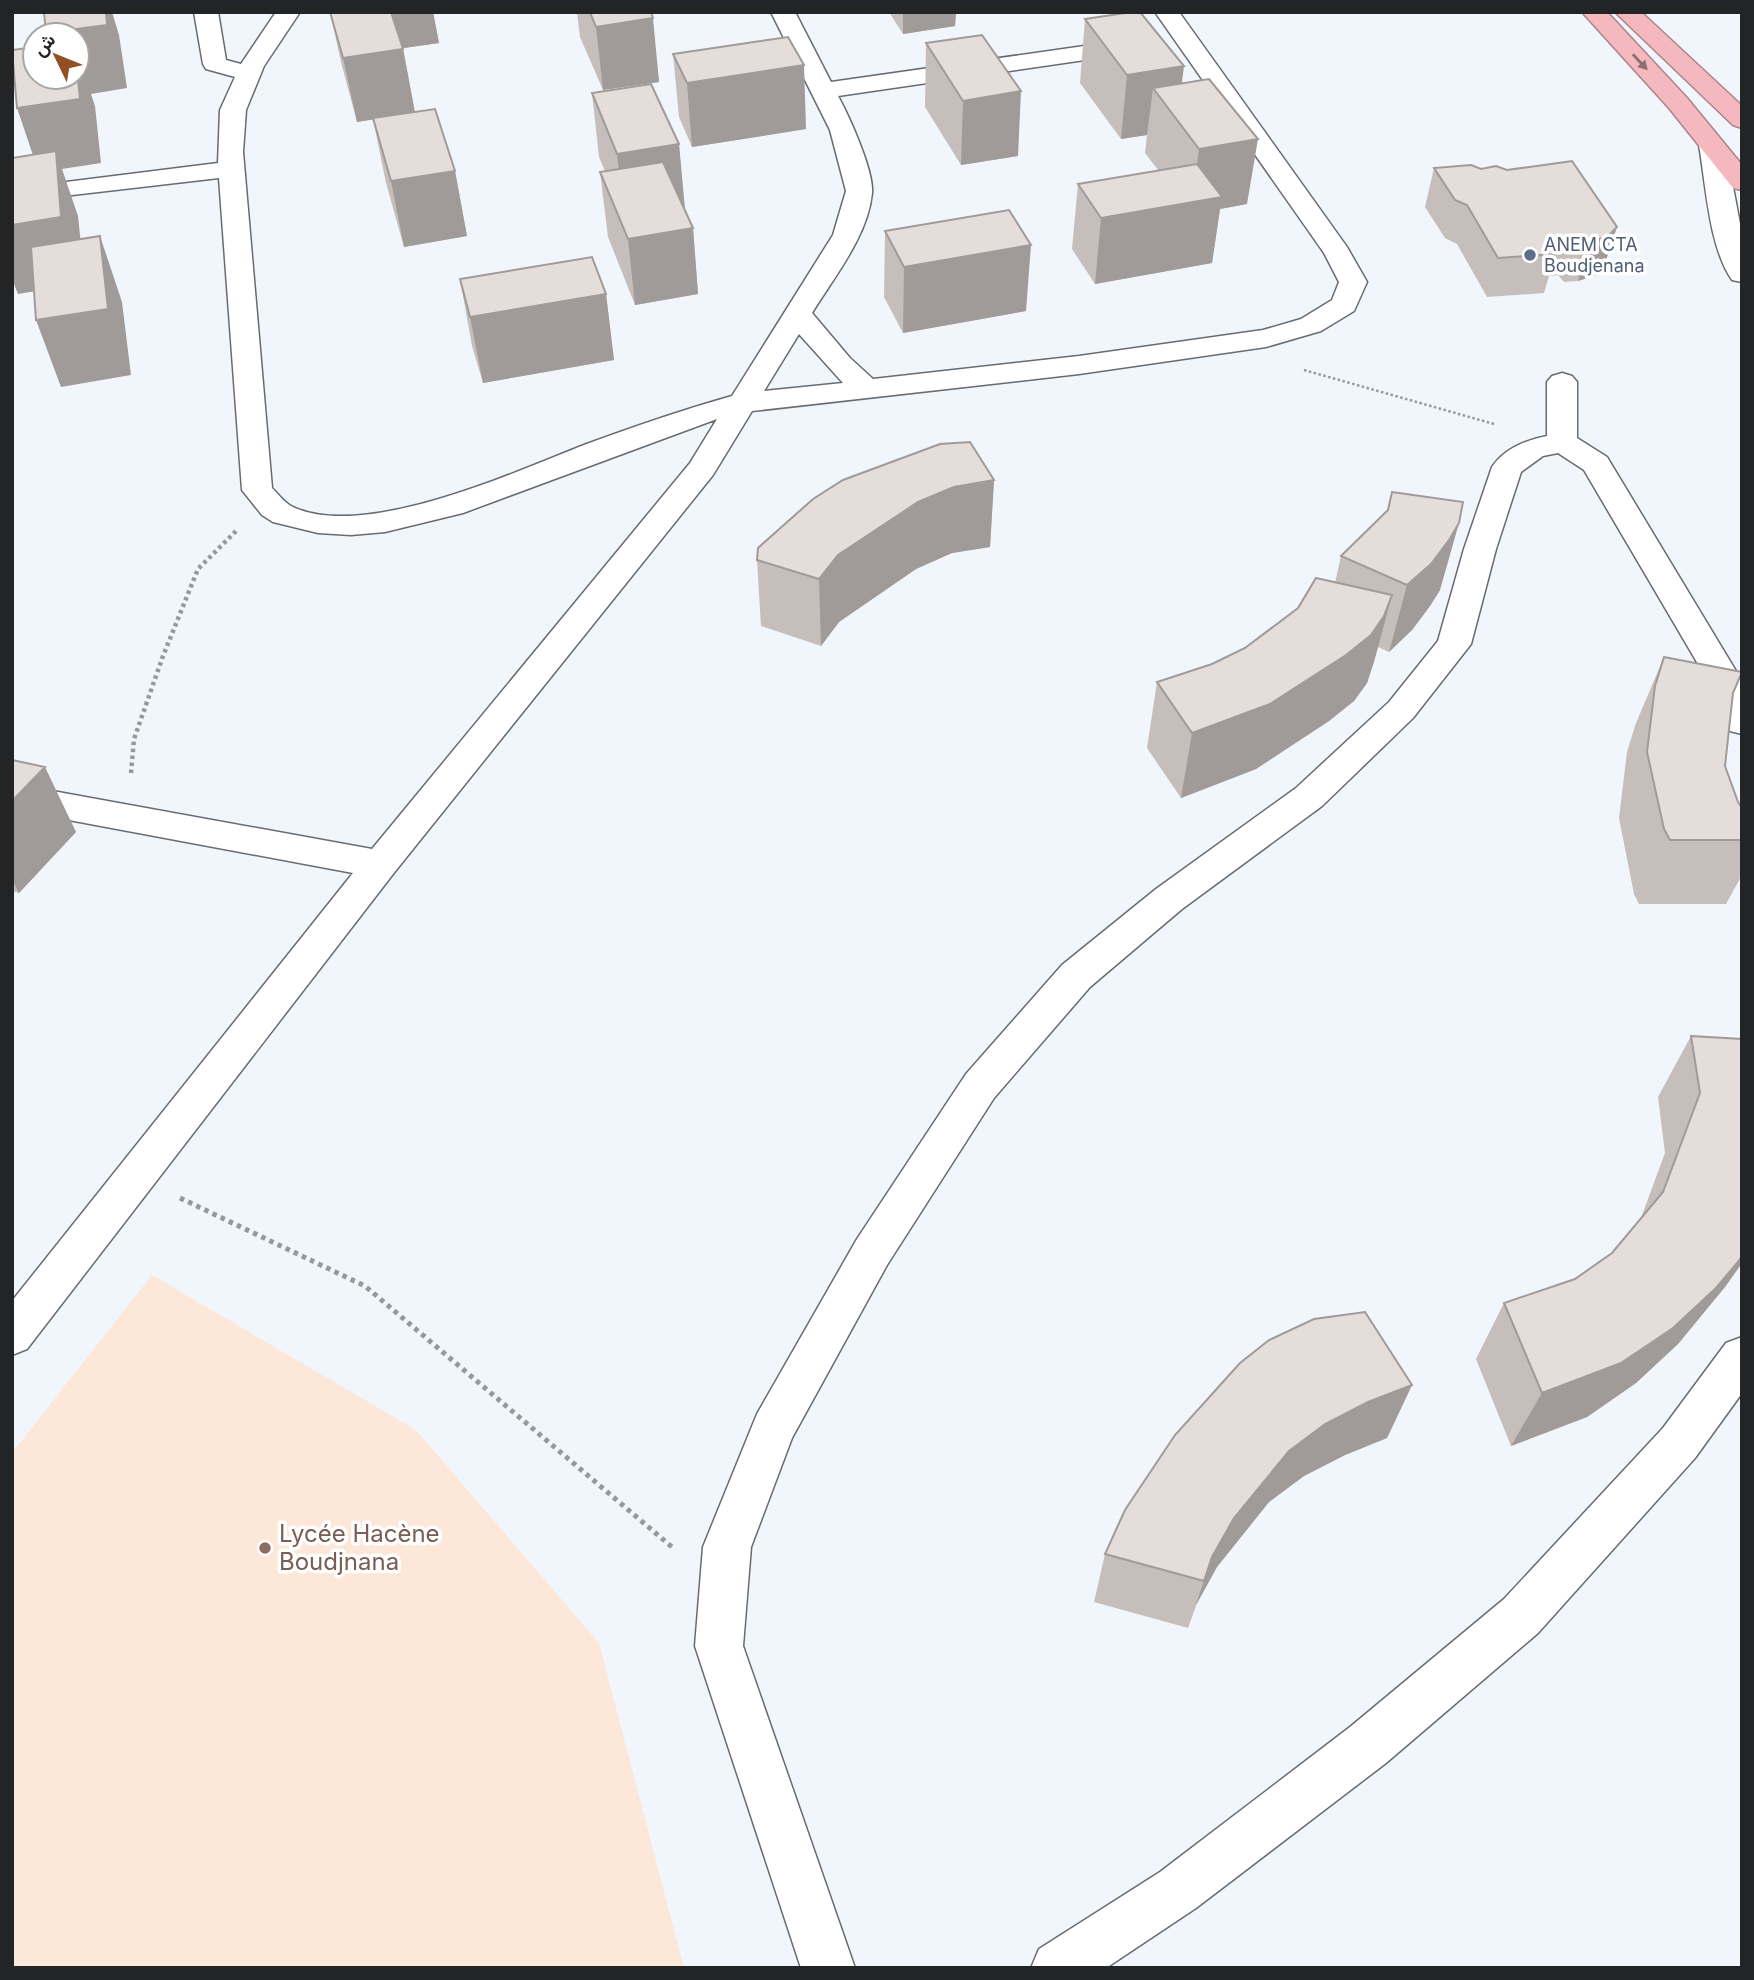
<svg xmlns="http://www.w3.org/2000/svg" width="1754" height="1980" viewBox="0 0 1754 1980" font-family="Inter,Vazirmatn,sans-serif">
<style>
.education{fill:#fce7d9}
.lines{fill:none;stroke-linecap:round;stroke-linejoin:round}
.minor-casing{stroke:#676c71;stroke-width:3}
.highway-casing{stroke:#ab8489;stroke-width:3}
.path-far2{stroke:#95999d;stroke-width:2.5;stroke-dasharray:2.5 2.5;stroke-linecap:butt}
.path-far1{stroke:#95999d;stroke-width:4.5;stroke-dasharray:3.5 3.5;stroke-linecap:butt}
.path{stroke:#95999d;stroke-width:5;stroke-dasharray:4.5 4.5;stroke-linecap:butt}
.minor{fill:#fff;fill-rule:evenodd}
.highway{fill:#f5b8be;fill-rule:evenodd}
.wall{fill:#c5bebb}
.shaded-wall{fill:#a09b98}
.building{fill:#e5ddd9;stroke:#a09b98;stroke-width:2}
.oneway{fill:#8c6e72}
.service-dot{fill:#5c6f8a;stroke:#fff;stroke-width:2.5}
.education-dot{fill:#8d6e63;stroke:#fff;stroke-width:2.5}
.labels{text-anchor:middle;stroke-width:7;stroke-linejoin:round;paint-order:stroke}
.far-service-label{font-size:18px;fill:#4e5e75;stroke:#fff;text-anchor:start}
.near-education-label{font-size:24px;fill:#785e54;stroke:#fff;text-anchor:start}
</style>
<rect width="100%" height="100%" fill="#f0f6fc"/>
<path class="education" d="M152 1275 416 1430 599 1643 684 1968H12V1453Z"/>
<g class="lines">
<g class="minor-casing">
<path id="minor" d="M194 12H218L226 60 241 64 276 12H300L264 66 246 110 243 152 272 488C278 494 284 502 291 506 362 542 515 472 584 445 633 427 682 410 732 396L833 235 846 191 830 130 771 12H795L831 82 1126 40 1135 42 1138 47 1135 52 1126 54 838 96C849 116 874 171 872 193 868 236 834 277 812 313L850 358 873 379 1079 356 1263 330 1301 319 1332 300 1339 282 1324 253 1155 12H1179L1347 247 1367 282 1354 311 1321 331 1266 347 1079 374 752 411 713 475 393 874 27 1349 12 1355V1301L353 873 58 818 12 813V787L58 792 372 849 690 463 717 419 463 513 385 532 351 535 318 533 273 522 262 515 242 490 219 178 12 202V190L18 188 218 163 220 110 235 77 206 69 203 64ZM799 334 843 383 764 391Z
M1712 137 1721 140 1725 145 1742 234V282L1732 280C1709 247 1706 185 1699 145L1703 140Z
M1562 373 1572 376 1577 382V438L1607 457 1742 681V734L1730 731 1708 681 1584 470 1558 453 1543 456 1521 472 1496 549 1471 644 1413 718 1322 806 1182 909 1090 987 994 1098 887 1265 792 1438 751 1547 743 1646 855 1968H801L695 1646 703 1547 757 1414 857 1239 966 1074 1062 965 1156 889 1296 788 1389 702 1438 641 1464 549 1492 467C1504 449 1526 440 1547 436V382L1552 376Z
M1742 1337V1393L1695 1458 1538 1633 1386 1763 1196 1908 1106 1968H1031L1039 1949 1160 1872 1350 1727 1504 1599 1663 1428 1726 1343Z"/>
</g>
<g class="highway-casing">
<path id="highway" d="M1582 12H1607L1687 98 1742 165V190L1733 188 1669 108Z
M1615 12H1641L1742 106V128L1733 125Z"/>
</g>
<path class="path-far2" d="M1304 370 1494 424"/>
<path class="path-far1" d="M131 773 134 739 163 656 198 569 237 530"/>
<path class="path" d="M180 1198 365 1286 672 1547"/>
<use href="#minor" class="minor"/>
<use href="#highway" class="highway"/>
</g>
<path class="wall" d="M330 12H433L439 43 403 48 415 112 455 171 467 236 404 247 386 183 373 119 357 122 342 66Z
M577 12H651L659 82 603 90 580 37Z
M889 12H956L955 26 903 34Z
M1085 19 1181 84 1247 204 1220 209 1212 263 1095 284 1072 249 1078 184 1159 171 1145 153 1147 135 1121 139 1080 83Z
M926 43 1018 156 961 165 925 107Z
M673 54 806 129 692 147 679 117Z
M592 93 679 144 684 209 693 228 698 294 635 305 608 237 600 172 605 171 599 157Z
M1434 168 1617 227 1604 266 1596 275 1578 281 1564 282 1558 275 1549 276 1544 293 1487 297 1457 244 1445 238 1425 207Z
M885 231 1026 311 903 333 884 297Z
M460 279 606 294 614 360 483 383 472 346Z
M994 480 990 547 952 553 916 569 839 622 821 646 761 626 757 560Z
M1392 492 1440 590 1430 606 1412 630 1389 652 1378 647 1367 683 1354 701 1329 721 1256 769 1181 798 1147 748 1157 682 1212 664 1245 648 1298 608 1335 583 1341 556 1387 511Z
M1664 657 1732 693 1725 766 1738 802 1742 808V875L1726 904H1639L1634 894 1619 818 1627 752 1636 723Z
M12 760 76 832 19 893 12 891Z
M1691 1036 1742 1039V1263L1725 1287 1678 1344 1636 1383 1587 1417 1511 1446 1476 1359 1504 1303 1575 1279 1612 1253 1641 1218 1665 1153 1658 1097Z
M1412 1385 1387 1438 1345 1455 1304 1476 1269 1502 1217 1567 1196 1605 1188 1628 1094 1602 1105 1554Z"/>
<path class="shaded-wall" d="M106 12H112L119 35 127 88 91 94 95 106 101 163 62 169 78 216 85 283 18 294 12 279V225L39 173 17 108 77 77V35H47L46 33Z
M375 12H433L439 43 383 51Z
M903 12H956L955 26 903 34Z
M653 18 659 82 603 90 596 27Z
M403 49 415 113 357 122 343 58Z
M804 65 806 129 692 147 687 83Z
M1184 66 1177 120 1153 88 1147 135 1121 139 1127 75Z
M1021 91 1018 156 961 165 963 101Z
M1258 139 1247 204 1220 209 1212 263 1095 284 1101 218 1192 203 1199 149Z
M679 144 685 209 625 219 617 154Z
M455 171 467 236 404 247 391 181Z
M1617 227 1604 266 1596 275 1578 281 1590 242Z
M693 228 698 294 635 305 628 239Z
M100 236 122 302 131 375 61 387 36 320Z
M1031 245 1026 311 903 333 904 267Z
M606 294 614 360 483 383 470 317Z
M994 480 990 547 952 553 916 569 839 622 821 646 819 579 838 555 918 502 954 487Z
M1459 523 1440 590 1430 606 1412 630 1389 652 1407 585Z
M1392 595 1374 662 1367 683 1354 701 1329 721 1256 769 1181 798 1192 733Z
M45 767 76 832 19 893 12 879V801Z
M1742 1257V1263L1725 1287 1678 1344 1636 1383 1587 1417 1511 1446 1542 1393Z
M1412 1385 1387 1438 1345 1455 1304 1476 1269 1502 1217 1567 1196 1605 1188 1628 1212 1557 1234 1518 1289 1451 1325 1424 1368 1402Z"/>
<path class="building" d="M44 12H106L107 25 46 33Z
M330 12H391L403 49 343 58Z
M590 12H651L653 18 596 27Z
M1132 12H1140L1184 66 1127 75 1085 19Z
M982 35 1021 91 963 101 926 43Z
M788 37 804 65 687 83 673 54Z
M35 47V77H77V70L80 99 17 108 12 50Z
M1209 79 1258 139 1199 149 1153 88Z
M651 84 679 144 617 154 592 93Z
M435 109 455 171 391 181 373 118Z
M56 151 61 217 12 225V158Z
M1572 161 1617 227 1608 236 1590 242 1576 244 1570 236 1547 239 1555 254 1498 258 1467 205 1455 200 1434 168 1471 165 1481 169 1496 166 1507 170Z
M663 162 693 228 628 239 600 172Z
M1197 164 1222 197 1101 218 1078 184Z
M1009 210 1031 245 904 267 885 231Z
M100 236 108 309 36 320 31 247Z
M592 257 606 294 470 317 460 279Z
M970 442 994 480 954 487 918 502 838 555 819 579 757 560 758 548 813 499 843 480 940 444Z
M1392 492 1463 502 1459 523 1449 540 1431 564 1407 585 1341 556 1388 510Z
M1316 578 1392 595 1384 616 1371 635 1346 655 1270 704 1192 733 1157 682 1212 664 1245 648 1298 608Z
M1664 657 1742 672 1733 693 1725 766 1738 802 1742 808V840H1670L1664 829 1647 752 1655 686Z
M12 760 45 767 12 801Z
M1691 1036 1742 1039V1257L1716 1288 1673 1328 1621 1363 1542 1393 1504 1303 1575 1279 1612 1253 1663 1192 1700 1093Z
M1365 1312 1412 1385 1368 1402 1325 1424 1289 1451 1234 1518 1212 1557 1204 1581 1105 1554 1125 1510 1175 1435 1240 1363 1269 1340 1314 1319Z"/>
<defs><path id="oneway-solid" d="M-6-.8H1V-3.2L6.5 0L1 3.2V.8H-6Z" transform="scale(1.75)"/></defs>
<use class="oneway" href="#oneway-solid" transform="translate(1640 62) rotate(47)"/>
<circle class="service-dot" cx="1530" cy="255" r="7"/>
<circle class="education-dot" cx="265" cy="1548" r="7"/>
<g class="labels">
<g class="far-service-label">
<text x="1544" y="251">ANEM CTA<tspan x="1544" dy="21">Boudjenana</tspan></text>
</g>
<g class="near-education-label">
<text x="279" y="1542">Lycée Hacène<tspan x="279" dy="28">Boudjnana</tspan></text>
</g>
</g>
<rect width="1754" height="1980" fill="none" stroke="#222426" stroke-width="28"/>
<g transform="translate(56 56) rotate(313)"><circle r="33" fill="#ffffff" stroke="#a7a7a8" stroke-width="2"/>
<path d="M0-5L12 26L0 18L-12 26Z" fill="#934e22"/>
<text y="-10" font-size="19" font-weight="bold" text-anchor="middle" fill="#222426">ش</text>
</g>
</svg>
